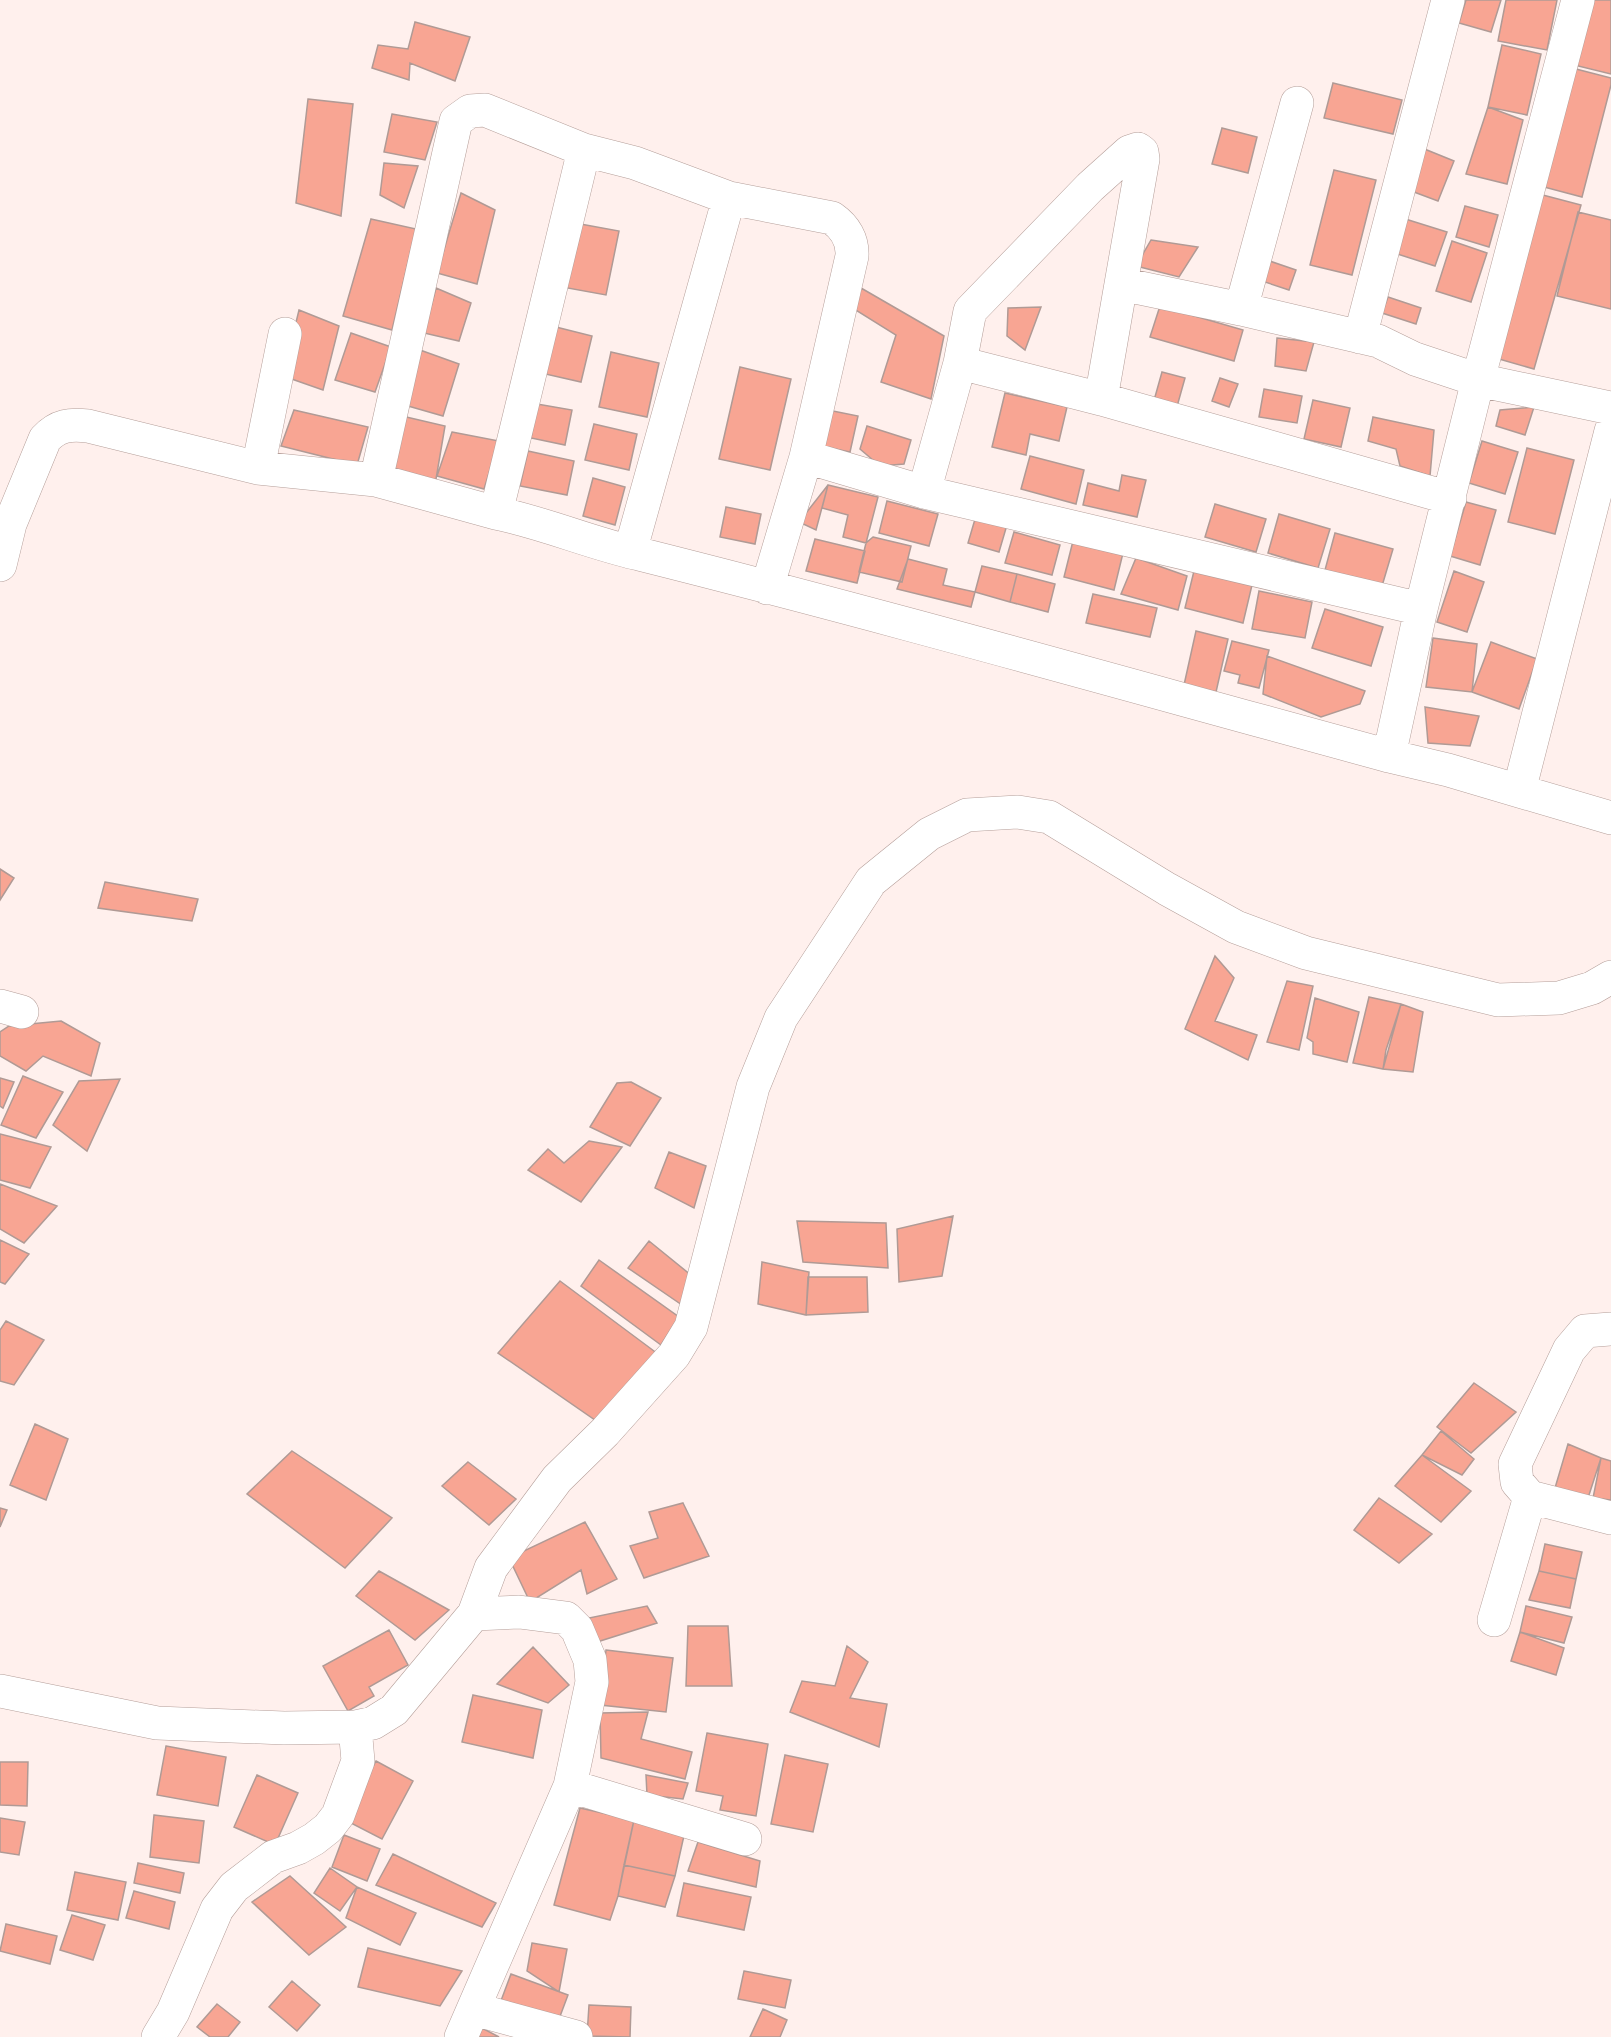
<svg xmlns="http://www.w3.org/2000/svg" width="1611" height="2037" viewBox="0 0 1611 2037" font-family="'Exo 2',sans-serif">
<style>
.building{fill:#f8a593;stroke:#b09a95;stroke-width:1.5}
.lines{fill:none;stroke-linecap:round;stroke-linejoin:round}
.minor-casing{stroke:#b59f9a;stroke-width:34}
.minor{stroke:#fff;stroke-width:33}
</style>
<rect width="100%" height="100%" fill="#fff0ed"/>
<path class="building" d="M1466 0H1501L1491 32 1459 23Z
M1506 0H1557L1547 50 1498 41Z
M1587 0H1611V74L1570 64Z
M415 22 470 37 455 81 410 63 409 80 372 68 378 45 408 49Z
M1502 45 1541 54 1527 115 1488 107Z
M1576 69 1611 78V85L1582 197 1544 187Z
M1333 83 1402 100 1393 134 1324 118Z
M308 99 353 104 341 216 296 203Z
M1488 107 1523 120 1507 184 1466 174Z
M392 114 437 122 425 160 384 152Z
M1222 128 1257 137 1248 173 1212 164Z
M1422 148 1454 161 1438 201 1406 189Z
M384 163 418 166 404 208 380 195Z
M1334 170 1376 180 1352 275 1310 265Z
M461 193 495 210 477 284 437 273Z
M1539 194 1581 205 1534 369 1492 357Z
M1465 206 1498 215 1489 247 1456 237Z
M1578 212 1611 220V309L1557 296Z
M1399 217 1447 232 1435 266 1388 251Z
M371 219 416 229 392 330 343 316Z
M575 223 619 231 606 295 562 287Z
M1151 240 1198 247 1179 277 1136 266Z
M1452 241 1487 253 1471 302 1436 291Z
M1261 258 1296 270 1289 290 1253 278Z
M436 288 471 303 459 341 424 333Z
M861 288 944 336 931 399 881 382 896 335 854 309Z
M1388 297 1421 308 1416 324 1382 313Z
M1160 306 1243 330 1234 361 1150 337Z
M1041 307 1025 350 1007 336 1008 308Z
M299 310 339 326 323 390 283 376Z
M552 326 592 336 581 382 541 373Z
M351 333 391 347 375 392 335 380Z
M1277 338 1314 342 1306 371 1275 366Z
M420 350 459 364 443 416 401 404Z
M611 352 659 363 647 417 599 407Z
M740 367 791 379 770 470 719 459Z
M1162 372 1185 378 1176 410 1153 404Z
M1220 378 1238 384 1229 407 1212 401Z
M1264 389 1302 396 1297 423 1259 417Z
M1005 393 1067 407 1059 441 1030 434 1026 455 992 447Z
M1313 400 1350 408 1341 447 1304 439Z
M537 404 572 410 565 445 531 438Z
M1534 407 1525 435 1496 426 1500 410Z
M823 409 858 416 850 452 815 445Z
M294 410 368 427 357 465 281 446Z
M402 416 445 426 435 485 388 471Z
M1373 417 1434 430 1430 476 1400 466 1396 449 1368 441Z
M594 424 637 434 629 470 585 460Z
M867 426 911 440 904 464 880 466 860 449Z
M452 432 499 441 484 489 437 476Z
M1482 441 1518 452 1505 494 1469 483Z
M1527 448 1574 460 1555 534 1508 522Z
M528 451 574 461 567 495 520 486Z
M1030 456 1084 470 1076 504 1021 489Z
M1122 475 1146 480 1137 517 1083 505 1088 483 1119 491Z
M593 478 625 487 615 525 583 516Z
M828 485 816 530 799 522Z
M828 485 878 497 866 543 843 537 848 515 822 508Z
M887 501 938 514 929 546 879 533Z
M1466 502 1496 510 1480 565 1450 556Z
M1215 504 1266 519 1256 552 1205 537Z
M726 507 761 514 755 544 720 537Z
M978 509 1009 518 999 552 968 543Z
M1279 514 1330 529 1318 568 1268 553Z
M1014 532 1060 545 1052 575 1005 563Z
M1335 533 1393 549 1382 586 1325 570Z
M873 537 911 546 902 582 859 572 866 543Z
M815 539 865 551 857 583 806 571Z
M1073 541 1123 553 1114 590 1064 577Z
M1136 558 1187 576 1178 610 1121 594Z
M908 559 947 569 943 585 975 592 971 607 897 589Z
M982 566 1017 574 1010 602 975 592Z
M1194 571 1252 585 1243 623 1185 608Z
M1454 571 1484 582 1467 632 1437 622Z
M1017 574 1055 584 1048 612 1010 602Z
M1259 591 1312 602 1305 638 1252 629Z
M1093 594 1157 608 1150 637 1086 623Z
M1325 609 1383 627 1371 666 1312 648Z
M1196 631 1228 639 1216 692 1184 685Z
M1433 638 1477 644 1472 692 1426 687Z
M1232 641 1269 650 1259 688 1238 683 1240 675 1224 671Z
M1491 642 1537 659 1519 709 1472 692Z
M1267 656 1365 691 1360 704 1321 717 1263 694Z
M1425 707 1479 716 1470 746 1428 743Z
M0 869 14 878 0 900Z
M105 882 198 899 192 921 98 908Z
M1215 956 1234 978 1215 1021 1257 1035 1248 1060 1185 1029Z
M1287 981 1313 986 1299 1050 1267 1042Z
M1369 997 1401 1004 1386 1050 1383 1069 1353 1063Z
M1315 998 1359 1012 1347 1062 1313 1054V1042L1307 1038Z
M1401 1004 1423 1012 1413 1072 1383 1069Z
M61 1021 100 1043 91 1076 43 1056 26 1071 0 1056V1032L9 1026Z
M23 1076 63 1092 36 1138 1 1125Z
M0 1078 14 1082 3 1108 0 1106Z
M120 1079 87 1151 53 1125 79 1081Z
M631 1082 661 1098 630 1146 590 1127 617 1083Z
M0 1134 51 1147 30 1188 0 1180Z
M589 1141 622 1147 581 1202 528 1170 548 1149 564 1163Z
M669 1152 706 1166 694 1208 655 1188Z
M0 1184 57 1206 24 1243 0 1229Z
M953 1216 942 1276 899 1282 897 1229Z
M797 1221 886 1223 888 1268 803 1262Z
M0 1240 29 1254 5 1284 0 1282Z
M649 1241 697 1280 682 1305 628 1268Z
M599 1260 679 1317 661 1345 581 1286Z
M762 1262 809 1272 806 1315 758 1304Z
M808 1277H867L868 1312 806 1315Z
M560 1281 658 1354 595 1420 498 1353Z
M6 1321 44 1340 14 1385 0 1381V1330Z
M1474 1383 1516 1412 1471 1453 1437 1427Z
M35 1424 68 1439 46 1500 10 1485Z
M1441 1431 1474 1459 1462 1475 1422 1455Z
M1568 1444 1601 1458 1588 1498 1555 1488Z
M292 1451 392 1518 345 1568 247 1494Z
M1422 1455 1471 1491 1441 1522 1395 1486Z
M1601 1458 1611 1461V1500L1593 1498Z
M468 1462 516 1499 489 1525 442 1486Z
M1379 1498 1432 1534 1399 1563 1354 1530Z
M683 1503 709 1556 644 1578 630 1546 658 1538 649 1512Z
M0 1508 7 1510 0 1527Z
M585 1522 617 1579 587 1594 581 1570 530 1602 509 1558Z
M1545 1544 1582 1552 1576 1579 1539 1571Z
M379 1571 449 1610 415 1640 356 1596Z
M1539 1571 1576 1579 1570 1608 1529 1600Z
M647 1606 657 1623 597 1642 589 1618Z
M1526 1606 1572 1617 1564 1643 1520 1632Z
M688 1626H728L732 1686H686Z
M389 1630 408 1665 369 1687 374 1696 348 1711 323 1666Z
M1520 1632 1564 1648 1556 1675 1511 1661Z
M847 1646 868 1662 850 1698 887 1704 879 1747 790 1712 802 1681 835 1686Z
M533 1647 569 1685 548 1703 497 1684Z
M606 1650 673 1658 666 1712 600 1705Z
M473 1695 542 1710 533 1758 462 1742Z
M648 1712 641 1739 692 1752 685 1779 601 1758 600 1713Z
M707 1733 768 1744 756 1816 720 1810 723 1796 696 1791Z
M166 1746 226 1757 218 1806 157 1795Z
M785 1755 828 1764 813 1832 771 1824Z
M376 1761 413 1781 382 1839 345 1820Z
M0 1762H28L27 1806 0 1805Z
M257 1775 298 1793 275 1845 234 1827Z
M646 1775 688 1783 683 1799 647 1795Z
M580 1808 634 1820 618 1896 610 1920 554 1905Z
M154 1815 204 1821 199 1863 150 1857Z
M0 1818 25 1822 19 1855 0 1852Z
M634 1820 685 1831 675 1876 624 1865Z
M344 1835 380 1849 367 1881 332 1867Z
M698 1842 760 1861 756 1887 688 1871Z
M393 1854 496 1903 482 1927 376 1885Z
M138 1863 184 1873 180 1893 134 1883Z
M624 1865 675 1876 665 1907 618 1896Z
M330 1868 357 1887 340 1911 314 1893Z
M75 1872 126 1882 118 1920 67 1910Z
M290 1876 346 1927 309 1955 252 1902Z
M684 1883 751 1897 744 1930 677 1916Z
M357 1887 416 1913 400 1945 346 1918Z
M134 1891 175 1902 169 1929 126 1918Z
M72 1915 105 1925 93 1960 60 1950Z
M6 1924 57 1936 50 1964 0 1951Z
M532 1943 567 1949 559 1992 527 1971Z
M368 1948 462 1971 440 2006 358 1987Z
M744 1971 791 1980 785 2008 738 1999Z
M511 1974 568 1995 556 2027 499 2006Z
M292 1981 320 2005 297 2031 269 2007Z
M217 2004 240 2022 228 2037H210L197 2027Z
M589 2005 631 2007 630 2037 587 2036Z
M763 2009 787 2020 780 2037H750Z
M480 2027 499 2037H474Z"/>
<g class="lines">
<g class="minor-casing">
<path id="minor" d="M1578 0 1478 380 1611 408
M584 150 496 513C545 523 590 543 639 554 890 617 1139 688 1389 756L1448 770 1611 818
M1241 309 1297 103
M1360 337 1448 0
M960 363 970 311 1090 187 1129 152 1138 149 1142 152 1143 159 1121 284
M1101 399 1450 498
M806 457 924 492 1421 609
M258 468 285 334
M376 480 456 121 470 111 485 110 584 150 635 163 729 198 832 218C845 227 853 240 852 256L806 457 767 588
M924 492 960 363 1101 399 1121 284 1241 309 1378 341 1415 359 1478 380 1421 609 1389 756
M630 552 729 198
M0 565 10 524 45 439C58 425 70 424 88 426L258 468 376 480 496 513
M1519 791 1611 431
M0 1006 22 1012
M1611 1329 1585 1331 1569 1350 1515 1464 1517 1482 1530 1497 1611 1518
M1494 1620 1530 1497
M0 1691 157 1723 284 1728 355 1727 373 1723 394 1710 474 1614 491 1568 557 1479 605 1432 674 1355 691 1327 753 1087 781 1018 871 881 929 834 967 815 1018 812 1049 817 1167 889 1236 927 1306 953 1498 1000 1559 998 1592 988 1611 977
M570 1786 745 1839
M474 2009 576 2037
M158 2037 173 2012 217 1909 234 1887 273 1857 298 1848 314 1839 328 1828 338 1815 358 1761 355 1727
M461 2037 570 1786 592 1682 590 1660 582 1641 577 1629 566 1618 519 1612 474 1614"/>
</g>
<use href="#minor" class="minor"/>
</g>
</svg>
